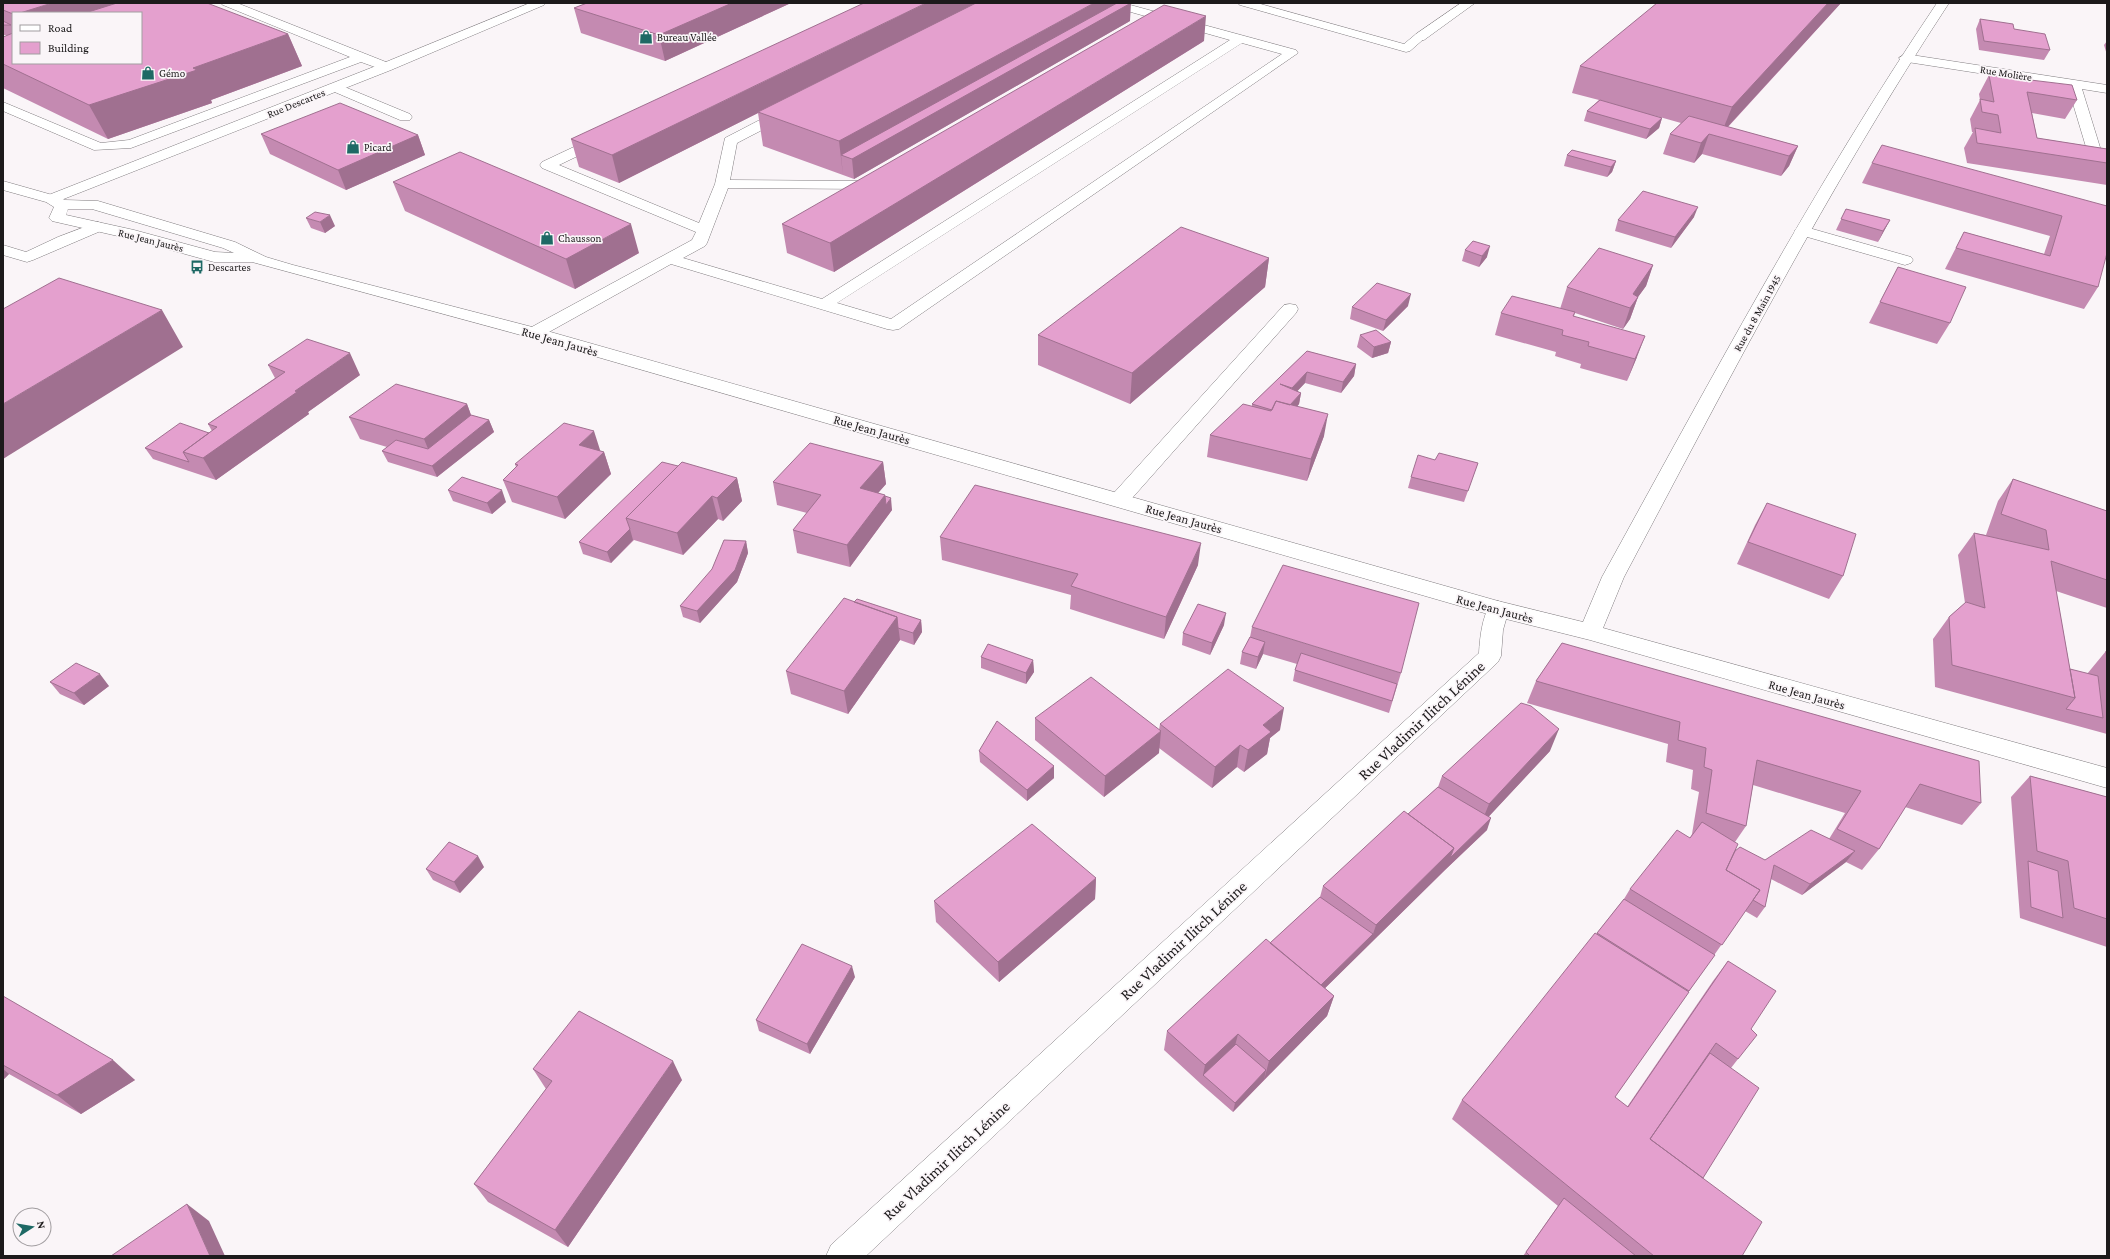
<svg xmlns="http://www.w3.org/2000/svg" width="2110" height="1259" viewBox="0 0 2110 1259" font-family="'Crimson Pro',serif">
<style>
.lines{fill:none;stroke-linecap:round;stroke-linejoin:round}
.lane-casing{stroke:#817d80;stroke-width:1}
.street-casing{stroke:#817d80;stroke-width:1}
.secondary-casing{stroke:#817d80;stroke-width:1}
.lane{fill:#fff;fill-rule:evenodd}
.street{fill:#fff;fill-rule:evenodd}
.secondary{fill:#fff;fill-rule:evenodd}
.wall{fill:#c48ab1;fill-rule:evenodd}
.shaded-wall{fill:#a07090}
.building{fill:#e4a0ce;stroke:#a07090}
.labels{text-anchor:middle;stroke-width:3.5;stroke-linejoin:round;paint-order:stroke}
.far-poi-label{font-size:11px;fill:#1c1a1b;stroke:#faf5f8;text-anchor:start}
.far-street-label{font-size:11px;fill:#1c1a1b;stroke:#faf5f8}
.street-label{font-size:13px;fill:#1c1a1b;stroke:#faf5f8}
.near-street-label{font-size:16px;fill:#1c1a1b;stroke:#faf5f8}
</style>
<rect width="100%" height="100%" fill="#faf5f8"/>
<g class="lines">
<g class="lane-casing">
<path id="lane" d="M221 3H237L391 64 392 67 386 71 361 62 131 148 94 150 3 111V102L101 143 129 140 350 57 223 5Z
M1104 3H1123L1296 50 1298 53 899 329 893 330 887 329 671 264 540 337 534 338 528 337 525 333 528 329 692 240 696 232 542 168 540 165 542 162 597 136H607L609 139 607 142 559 165 699 223 715 184 725 138 781 109H791L793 112 791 115 737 143 730 180 864 181 878 175 883 176 885 179 883 182 867 189 728 188 707 243 705 246 683 258 822 299 1230 40 1106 5ZM1242 43 1282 54 891 319 837 303Z
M1238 3H1257L1404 44 1416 34H1424L1426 37 1410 51 1406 52 1240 5Z
M335 83 410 114 412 117 410 120H400L330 90 328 87Z
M98 222 103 224 106 227 103 230 33 260 27 262 3 255V245L26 252 58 237Z
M1802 226 1911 257 1913 260 1911 263 1905 265 1797 234 1794 231 1797 228Z
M1290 304 1296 305 1298 309 1296 313 1126 505 1119 506 1112 505 1109 500 1112 495 1284 305Z"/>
</g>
<g class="street-casing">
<path id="street" d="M530 3H546L544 5 391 70 56 202H46L44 199 46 196 381 64Z
M1461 3H1475L1424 40H1416L1414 37 1416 34Z
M1905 54 2107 85V93L2082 89 2103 157 2101 160H2091L2089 157 2068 87 1901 61 1899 58Z
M1498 601 1506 604 1509 609 1503 630 1501 656 1498 662 866 1256H826L831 1245 1479 653C1480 636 1482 619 1490 604Z"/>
</g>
<g class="secondary-casing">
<path id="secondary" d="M1937 3H1949C1828 187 1727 383 1624 577L1603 628 2107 768V788L1590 640 1498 617 528 337 252 262H214L131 239 52 221 49 218 54 207 46 202 3 190V181L56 196 65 200 98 201 235 242 266 257 293 265 540 329 1498 601 1583 622 1602 577C1709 383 1813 187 1937 3ZM68 209H92L223 248 234 253 215 252 134 230 66 215Z"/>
</g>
<use href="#lane" class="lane"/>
<use href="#street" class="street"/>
<use href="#secondary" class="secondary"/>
</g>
<path class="wall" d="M3 3 288 34 302 66 211 100 212 103 108 139 3 88V37L9 35H3ZM13 13 141 63H13Z
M587 3H791L665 61 581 33 574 8Z
M1841 3 1728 127 1798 146 1789 166 1781 176 1702 154 1694 163 1663 154 1670 134 1681 123 1649 114 1662 118 1659 128 1646 139 1584 121 1587 111 1599 100 1572 93 1580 66Z
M1980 19 2014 29 2050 50 2044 60 1979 50 1976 29Z
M1130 21 854 179 763 146 758 113 619 183 579 167 571 139Z
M1204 41 834 272 787 253 782 224Z
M2107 41V55L2104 45Z
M1989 75 2077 100 2065 119 2032 113 2037 138 2107 149V185L1967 163 1964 148 1973 132H1972L1970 119 1980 100 1979 94Z
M261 134 418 135 425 155 346 190 270 154Z
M1567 155 1616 161 1612 172 1607 177 1564 166Z
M1872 163 2107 206 2098 287 2084 309 1945 269 1964 232 2044 254 2050 236 1862 183Z
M393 182 639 253 575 289 405 211Z
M1846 209 1890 220 1878 242 1836 230Z
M1694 217 1671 248 1615 231 1618 220Z
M306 218 335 226 325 233 311 228Z
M1465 250 1487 257 1479 267 1462 261Z
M1269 258 1265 287 1130 404 1038 365V335Z
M1653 265 1646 286 1638 297 1630 319 1623 329 1575 313 1574 316 1637 357 1627 381 1580 368 1581 364 1555 356 1556 352 1495 335 1501 313 1560 309 1567 287Z
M1898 267 1950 323 1937 344 1869 323Z
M1408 306 1383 331 1350 319 1352 307Z
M1360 335 1391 342 1388 353 1372 358 1357 347Z
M1307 351 1356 364 1354 376 1341 393 1305 383 1297 391 1301 393 1299 404 1297 407 1324 436 1307 481 1207 457 1210 435 1252 406V404Z
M268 365 360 375 308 412 309 414 216 480 153 459 145 448 209 433 212 431 208 424 275 378Z
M467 404 471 415 489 420 494 432 437 477 388 462 382 451 387 447 360 439 349 417Z
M600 451 604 452 611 474 565 519 512 502 503 480 516 467 515 464Z
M1435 460 1478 463 1474 474 1464 502 1408 488 1411 477Z
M883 462 886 484 878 493 885 496 892 510 850 567 797 553 793 530 807 513 777 505 773 482Z
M678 466 737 478 742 501 723 521 718 519 683 555 634 540 611 563 583 554 579 542Z
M2013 479 2107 511V608L2056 591 2070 669 2087 674 2106 651 2107 652V734L1935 687 1933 639 1949 617 1965 603 1958 555 1974 533 1986 535 1998 501Z
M448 490 506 502 492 514 453 501Z
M1767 503 1843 576 1829 599 1737 564 1755 525Z
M940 537 1198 565 1164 639 1070 609 1071 595 942 560Z
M746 541 748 553 737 582 700 623 683 617 680 606Z
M854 602 921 620 922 632 914 645 900 640 848 714 791 694 786 671Z
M1224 625 1210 655 1182 645 1183 633Z
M1252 627 1401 673 1389 713 1293 681 1295 670 1297 664 1263 654 1256 669 1240 664 1242 652 1250 637Z
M1562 643 1981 803 1962 825 1905 807 1879 849 1862 870 1846 862 1802 895 1771 879 1765 907 1757 918 1745 911 1615 1097 1627 1107 1713 981 1728 961 1751 1029 1738 1059 1731 1068 1703 1178 1742 1256H1523L1558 1206 1452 1119 1462 1100 1597 933 1624 899 1630 889 1690 838 1692 834 1699 792 1691 789 1693 770 1666 762 1668 744 1527 703 1536 681ZM1753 785 1845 813 1829 839 1765 860 1735 851V842L1746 826Z
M981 657 1033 660 1034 672 1026 684 981 668Z
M50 682 109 686 84 705 60 694Z
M1035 718 1159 730 1160 724 1280 730 1270 738 1267 754 1244 772 1237 767 1212 788 1159 748V753L1104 797 1035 740Z
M979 751 1054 766V778L1027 801 980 762Z
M1550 751 1488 817 1487 830 1446 869 1325 988 1334 996 1327 1016 1233 1112 1201 1084 1164 1050 1167 1031 1270 943 1320 897 1323 886 1408 814 1438 787 1442 776Z
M2030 776 2107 797V947L2020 918 2011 797Z
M484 867 460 893 433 880 426 869Z
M1096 878 1095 899 999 982 936 922 934 901Z
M855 977 810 1054 759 1031 756 1020Z
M3 996 135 1080 81 1114 9 1074 3 1080Z
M533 1069 682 1080 568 1247 488 1202 474 1184 546 1089Z"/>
<path class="shaded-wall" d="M52 3H143L112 13H20Z
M732 3H791L665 61 659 35Z
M926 3H978L758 112V113L619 183 612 155Z
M1094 3H1131L1130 21 854 179 852 159 841 155 843 175 839 141Z
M1828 3H1841L1721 134 1732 107Z
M1206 16 1204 41 834 272 830 243Z
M288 34 302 66 211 100 212 103 108 139 89 105Z
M1662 118 1659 128 1646 139 1650 129Z
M1709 134 1702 154 1694 163 1701 143Z
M418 135 425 155 346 190 338 170Z
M1798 146 1789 166 1781 176 1789 156Z
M1616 161 1612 172 1607 177 1611 167Z
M1698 207 1694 217 1671 248 1675 237Z
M330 215 335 226 325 233 320 222Z
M1890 220 1878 242 1883 231Z
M631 224 639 253 575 289 566 259Z
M1490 246 1487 257 1479 267 1482 256Z
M1269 258 1265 287 1130 404 1132 373Z
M1653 265 1646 286 1630 308 1633 294Z
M1411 294 1408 306 1383 331 1386 320Z
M1638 297 1630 319 1623 329 1630 308Z
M162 310 183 347 3 459V404Z
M1645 336 1637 357 1627 381 1635 359Z
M1391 342 1388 353 1372 358 1374 347Z
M350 353 360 375 308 412 309 414 216 480 203 458 295 391Z
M1356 364 1354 376 1341 393 1343 382Z
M1307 372 1305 383 1290 399 1292 388Z
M1301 393 1299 404 1280 425 1282 414Z
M467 404 475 426 433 461 424 439Z
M1328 414 1324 436 1307 481 1311 459Z
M489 420 494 432 437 477 432 466Z
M594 431 601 453 579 445Z
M604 452 611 474 565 519 557 497Z
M883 462 886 484 871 501 860 488Z
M737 478 742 501 723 521 717 498Z
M502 490 506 502 492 514 487 503Z
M885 495 886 505 891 498 892 510 850 567 847 545Z
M712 496 718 519 683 555 677 533Z
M630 529 633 540 611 563 607 552Z
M746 541 748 553 737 582 700 623 697 611Z
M1201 543 1198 565 1164 639 1166 617Z
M1226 613 1224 625 1210 655 1212 643Z
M897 617 900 640 848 714 844 691Z
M921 620 922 632 914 645 913 633Z
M1265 642 1263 654 1256 669 1258 657Z
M1033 660 1034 672 1026 684V673Z
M100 674 109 686 84 705 74 693Z
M1284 708 1280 730 1270 738 1267 754 1244 772 1248 750 1263 725Z
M1559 729 1550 751 1480 826 1489 804Z
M1161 731 1159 753 1104 797 1105 776Z
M1240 745 1237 767 1212 788 1215 767Z
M1054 766V778L1027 801V790Z
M1491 818 1487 830 1446 869 1450 858Z
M1454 848 1446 869 1311 1002 1315 991 1373 934 1376 925Z
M1855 851 1846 862 1802 895 1810 884Z
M478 856 484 867 460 893 454 882Z
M1096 878 1095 899 999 982 998 962Z
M852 966 855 977 810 1054 807 1044Z
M1334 996 1327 1016 1264 1080 1269 1061Z
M1238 1034 1233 1054 1203 1075 1205 1065Z
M113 1060 135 1080 81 1114 57 1095Z
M673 1061 682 1080 568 1247 555 1230Z
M3 1069 9 1074 3 1080Z
M1266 1070 1264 1080 1233 1112 1235 1103Z
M187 1204 209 1221 225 1256H210Z"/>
<path class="building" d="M3 3H52L20 13H13V14L3 10Z
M117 3H207L288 34 193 68 197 70 89 105 3 64V37L13 33V63H141V13H85Z
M587 3H732L659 35 574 8Z
M864 3H926L612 155 571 139Z
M976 3H1094L839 141 758 112Z
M1117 3H1131L852 159 841 155Z
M1657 3H1828L1732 107 1580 66Z
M1164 5 1206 16 830 243 782 224Z
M1980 19 2013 24 2014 29 2045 34 2050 50 1984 41Z
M3 21 11 25H3Z
M1989 75 2072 85 2077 100 2027 92 2037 138 2107 149V163L1977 143 1975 128 2001 133 1998 115 1982 112 1980 99 1994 102Z
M1600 100 1662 118 1650 129 1587 111Z
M340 103 418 135 338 170 261 134Z
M1689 116 1798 146 1789 156 1709 134 1701 143 1670 134Z
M1882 145 2107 206V253L2098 287 1956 248 1964 232 2050 256 2062 216 1872 163Z
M1572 150 1616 161 1611 167 1567 155Z
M460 152 631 224 566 259 393 182Z
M1643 191 1698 207 1675 237 1618 220Z
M1846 209 1890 220 1883 231 1841 219Z
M315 212 330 215 320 222 306 218Z
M1181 227 1269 258 1132 373 1038 335Z
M1473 241 1490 246 1482 256 1465 250Z
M1599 248 1653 265 1633 294 1638 297 1630 308 1567 287Z
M1898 267 1966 287 1950 323 1880 302Z
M59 278 162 310 3 404V309Z
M1377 283 1411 294 1386 320 1352 307Z
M1512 296 1575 312 1573 316 1645 336 1635 359 1588 346 1589 342 1562 335 1563 330 1501 313Z
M1376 330 1391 342 1374 347 1360 335Z
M307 339 350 353 295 391 297 392 203 458 183 452 217 427 208 424 285 372 268 365Z
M1307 351 1356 364 1343 382 1307 372 1292 388 1280 384 1301 393 1290 405 1276 401 1272 410 1252 404Z
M396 384 467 404 424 439 349 417Z
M1276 401 1328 414 1311 459 1210 435 1243 404 1271 411Z
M471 415 489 420 432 466 382 451 396 440 428 449Z
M180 423 209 433 183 452 189 462 145 448Z
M564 423 594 431 579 445 604 452 557 497 503 480 518 465 515 464Z
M810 443 883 462 860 488 885 495 847 545 793 530 821 495 773 482Z
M1439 453 1478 463 1468 491 1411 477 1418 455 1435 460Z
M662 462 678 466 626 518 630 529 607 552 579 542Z
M682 462 737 478 717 498 712 496 677 533 626 518Z
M462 477 502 490 487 503 448 490Z
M2013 479 2107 511V580L2051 561 2075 698 1952 665 1949 617 1966 602 1985 608 1974 533 2049 550 2046 530 2001 514Z
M975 485 1201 543 1166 617 1071 586 1078 574 940 537Z
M885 496 891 498 886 505Z
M1767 503 1856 534 1843 576 1748 542Z
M724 540 746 541 735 570 697 611 680 606 712 569Z
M1283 565 1419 603 1401 673 1252 627Z
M844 598 897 617 844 691 786 671Z
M857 599 921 620 913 633 898 628 897 617 854 602Z
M1198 604 1226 613 1212 643 1183 633Z
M1250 637 1265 642 1258 657 1242 652Z
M1562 643 1979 761 1981 803 1920 784 1879 849 1837 829 1861 791 1757 760 1746 826 1706 813 1712 770 1704 767 1706 748 1678 740 1680 722 1536 681Z
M988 644 1033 660 1026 673 981 657Z
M2106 651 2107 652V662Z
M1301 653 1397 684 1392 701 1295 670Z
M76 663 100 674 74 693 50 682Z
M1228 669 1284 708 1263 725 1271 732 1248 750 1240 745 1215 767 1160 724Z
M2070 669 2098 676 2103 718 2066 709 2075 698Z
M1091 677 1161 731 1105 776 1035 718Z
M1521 703 1531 706 1559 729 1489 804 1442 776Z
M997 721 1054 766 1027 790 979 751Z
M2030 776 2107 797V919L2074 908 2068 861 2037 851Z
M1438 787 1491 818 1450 858 1454 848 1408 814Z
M1404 811 1454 848 1376 925 1323 886Z
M1702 822 1738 844 1726 870 1760 890 1722 945 1630 889 1677 830 1690 838Z
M1032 824 1096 878 998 962 934 901Z
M1811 830 1855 851 1810 884 1774 865 1765 907 1753 900 1760 890 1726 870 1735 851 1740 847 1765 860Z
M449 842 478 856 454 882 426 869Z
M2028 861 2058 871 2063 918 2031 907Z
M1320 897 1373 934 1321 985 1270 943Z
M1624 899 1715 955 1689 991 1597 933Z
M1595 933 1689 992 1615 1097 1628 1107 1728 961 1776 991 1751 1029 1757 1035 1738 1059 1716 1043 1650 1139 1762 1222 1742 1256H1654L1462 1100Z
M1266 939 1334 996 1269 1061 1238 1034 1205 1065 1167 1031Z
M802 944 852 966 807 1044 756 1020Z
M3 996 113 1060 57 1095 3 1065Z
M579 1011 673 1061 555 1230 474 1184 552 1081 533 1069Z
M1236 1044 1266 1070 1235 1103 1203 1075Z
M1710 1053 1759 1088 1703 1178 1650 1139Z
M1564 1198 1636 1256H1530L1526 1252Z
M187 1204 210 1256H111Z"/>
<defs>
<g id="shop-bare" transform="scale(1.08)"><path d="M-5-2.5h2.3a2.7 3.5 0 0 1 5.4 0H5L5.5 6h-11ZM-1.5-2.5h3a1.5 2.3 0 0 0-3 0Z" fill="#1e6965" stroke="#faf5f8" stroke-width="2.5" paint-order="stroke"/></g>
<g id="bus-bare" transform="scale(1.08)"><path d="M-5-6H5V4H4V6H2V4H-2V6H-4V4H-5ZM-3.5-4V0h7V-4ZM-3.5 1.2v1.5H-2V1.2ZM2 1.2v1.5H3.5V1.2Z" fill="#1e6965" stroke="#faf5f8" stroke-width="2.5" paint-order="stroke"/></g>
</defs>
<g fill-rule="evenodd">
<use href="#shop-bare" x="646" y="37"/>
<use href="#shop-bare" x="148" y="73"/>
<use href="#shop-bare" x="353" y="147"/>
<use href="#shop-bare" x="547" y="238"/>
<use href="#bus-bare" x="197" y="267"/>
</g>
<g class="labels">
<g class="far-poi-label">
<text x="657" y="41">Bureau Vallée</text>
<text x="159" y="77">Gémo</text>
<text x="364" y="151">Picard</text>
<text x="558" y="242">Chausson</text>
<text x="208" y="271">Descartes</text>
</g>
<g class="far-street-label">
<text transform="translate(2006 73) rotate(9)" y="4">Rue Molière</text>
<text transform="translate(296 103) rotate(-22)" y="4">Rue Descartes</text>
<text transform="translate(151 240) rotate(14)" y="4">Rue Jean Jaurès</text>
<text transform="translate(1757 313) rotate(-61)" y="4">Rue du 8 Main 1945</text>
</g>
<g class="street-label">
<text transform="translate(560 341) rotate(16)" y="5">Rue Jean Jaurès</text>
<text transform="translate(872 429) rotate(16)" y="5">Rue Jean Jaurès</text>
<text transform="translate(1184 518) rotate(16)" y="5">Rue Jean Jaurès</text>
<text transform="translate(1495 608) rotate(15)" y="5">Rue Jean Jaurès</text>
<text transform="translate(1807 694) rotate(16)" y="5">Rue Jean Jaurès</text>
</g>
<g class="near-street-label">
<text transform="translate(1421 720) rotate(-43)" y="6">Rue Vladimir Ilitch Lénine</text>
<text transform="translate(1183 940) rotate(-43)" y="6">Rue Vladimir Ilitch Lénine</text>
<text transform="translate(946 1160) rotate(-43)" y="6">Rue Vladimir Ilitch Lénine</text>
</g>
</g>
<rect width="2110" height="1259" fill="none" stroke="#1c1a1b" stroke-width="8"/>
<rect x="12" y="12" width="130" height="52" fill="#faf5f8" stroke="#a19da0"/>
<rect x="20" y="25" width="20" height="6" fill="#ffffff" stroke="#a19da0"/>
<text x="48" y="32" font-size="12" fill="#1c1a1b">Road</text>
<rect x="20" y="42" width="20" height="12" fill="#e4a0ce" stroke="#a19da0"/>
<text x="48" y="52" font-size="12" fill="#1c1a1b">Building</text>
<g transform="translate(32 1227) rotate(78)"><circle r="19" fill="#faf5f8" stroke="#a19da0"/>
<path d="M0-3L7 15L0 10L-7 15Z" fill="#1e6965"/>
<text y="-6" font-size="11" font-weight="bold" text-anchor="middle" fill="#1c1a1b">N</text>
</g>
</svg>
